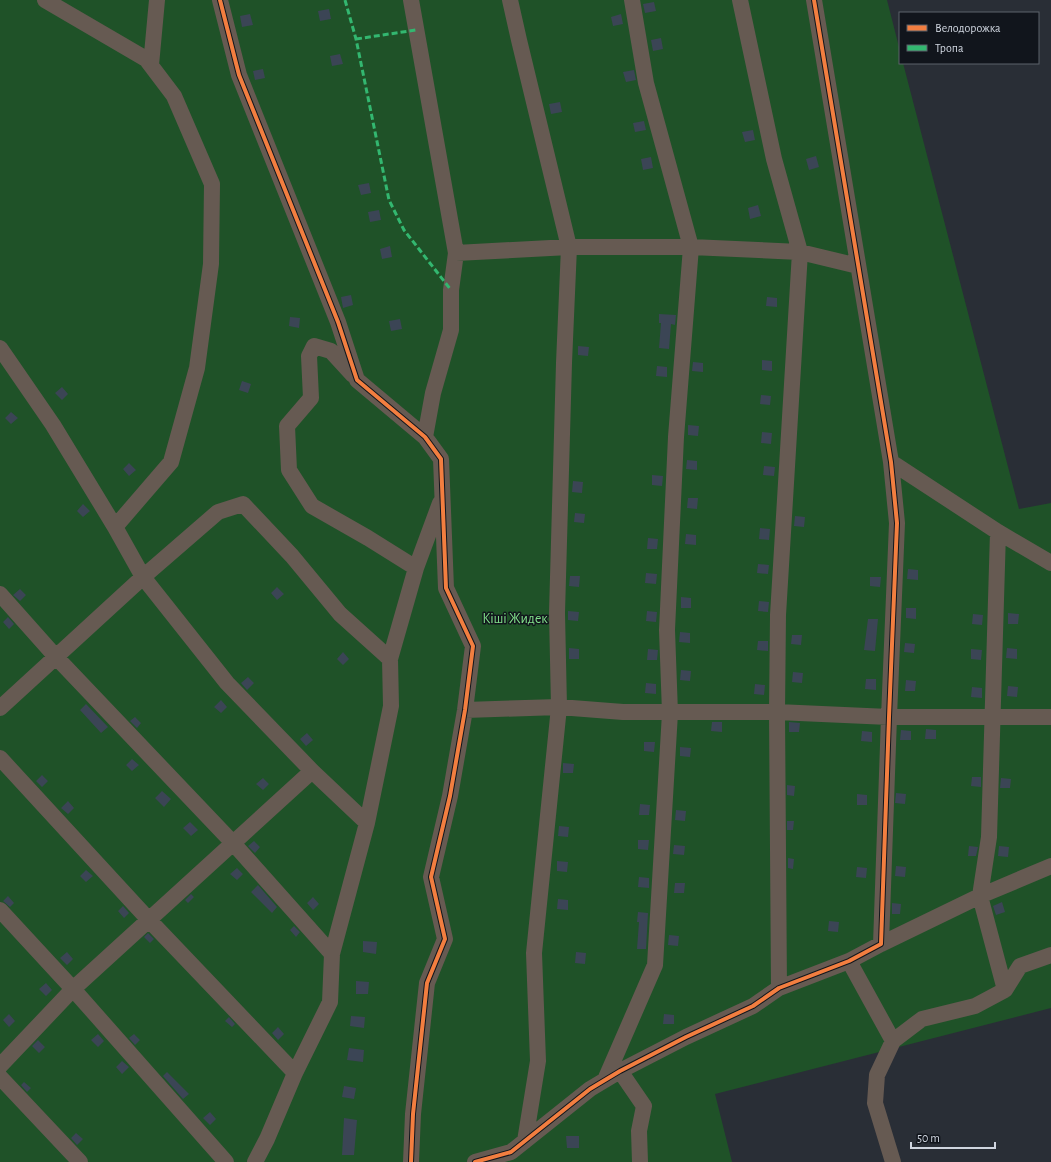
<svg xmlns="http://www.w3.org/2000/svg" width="1051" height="1162" viewBox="0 0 1051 1162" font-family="'Alegreya Sans',sans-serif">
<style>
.green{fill:#1f5228}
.building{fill:#3b4555}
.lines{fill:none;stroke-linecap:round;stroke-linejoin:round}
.minor{stroke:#665a52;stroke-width:16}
.quiet{stroke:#33b770;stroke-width:3;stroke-dasharray:6 3;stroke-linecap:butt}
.cycleway-casing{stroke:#11151c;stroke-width:6}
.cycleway{stroke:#f27e40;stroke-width:4}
.labels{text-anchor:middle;stroke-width:3;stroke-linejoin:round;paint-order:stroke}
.park-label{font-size:14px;fill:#82e08b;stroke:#11151c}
</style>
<rect width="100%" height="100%" fill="#292e36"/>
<path class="green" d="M0 0H887L900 51V63H903L1019 509 1051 503V1008L715 1094 732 1162H0Z"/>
<path class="building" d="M654 2 656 11 645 13 643 4Z
M329 9 331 19 320 21 318 11Z
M250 14 253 25 242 27 240 16Z
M621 14 623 24 613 26 611 17Z
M661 38 663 49 653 51 651 40Z
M340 54 343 64 332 66 330 56Z
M263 69 265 78 255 80 253 71Z
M634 70 636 80 626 82 623 72Z
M560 102 562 112 551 114 549 104Z
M644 121 646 130 635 132 633 123Z
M753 130 755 140 745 142 742 132Z
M816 156 819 167 809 170 806 159Z
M651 157 653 168 643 170 641 159Z
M369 183 371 193 361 195 358 185Z
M758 205 761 216 750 219 748 208Z
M379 210 381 220 370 222 368 212Z
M390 246 392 257 382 259 380 249Z
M351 295 353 305 343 308 341 297Z
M767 297 777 298V307L766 306Z
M659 314 676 315 675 325 671 324 669 349 659 348 661 323H659Z
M290 317 300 318 299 328 289 326Z
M400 319 402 329 391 331 389 321Z
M578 346 589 347 588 356 578 355Z
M762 360 772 361V371L762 370Z
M693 362 703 363V372L692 371Z
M657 366 667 367V377L656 376Z
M242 381 251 384 248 393 239 390Z
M62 387 68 394 62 400 55 393Z
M761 395 771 396 770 405 760 404Z
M11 412 18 418 11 424 5 418Z
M688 425 699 426 698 436 688 435Z
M762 432 772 433 771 444 761 443Z
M687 460 697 461V470L686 469Z
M129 463 136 470 129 476 123 469Z
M764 466 775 467 774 476 763 475Z
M652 475 663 476 662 486 652 485Z
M573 481 583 482 582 493 572 492Z
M688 498H698L697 509 687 508Z
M83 504 90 511 83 517 77 511Z
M575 513 585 514 584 523 574 522Z
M795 516 805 517 804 527 794 526Z
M760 528 770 529 769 540 759 539Z
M686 534 696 535V545L685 544Z
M648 538 658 539 657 549H647Z
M758 564 769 565 768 574 757 573Z
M908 569 918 570V580L907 579Z
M646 573 657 574 656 584 645 583Z
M570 576H580L579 587 569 586Z
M870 577H881L880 587 870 586Z
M277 587 284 594 277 600 271 593Z
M20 589 26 595 20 601 13 595Z
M681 597 691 598V608H681Z
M759 601 769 602 768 612 758 611Z
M906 608H916V619L906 618Z
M568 611 579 612 578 621 568 620Z
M647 611 657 612 656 622 646 621Z
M1008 613 1019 614 1018 624H1008Z
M973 614 983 615 982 625 972 624Z
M8 617 14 624 9 629 3 622Z
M868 619H878L875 651 864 650Z
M680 632 690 633V643L679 642Z
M792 635H802L801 645 791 644Z
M758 641H768V651L757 650Z
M905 643 915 644 914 653 904 652Z
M569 648 579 649V659H569Z
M1007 648 1017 649V659L1006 658Z
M648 649 658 650 657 660H647Z
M971 649 982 650 981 660 971 659Z
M343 652 349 659 343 665 337 659Z
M681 670 691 671 690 681 680 680Z
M793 672 803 673 802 683 792 682Z
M248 677 254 683 247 690 241 683Z
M866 679H876V690L865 689Z
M906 680 916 681 915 691H905Z
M646 683 656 684V694L645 693Z
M755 684 765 685 764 695 754 694Z
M1008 686 1018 687 1017 697 1007 696Z
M972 687 982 688V698L971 697Z
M221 700 227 707 221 713 214 707Z
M86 704 108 727 101 733 80 710Z
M135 717 141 723 137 728 130 721Z
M712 722H722V732L711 731Z
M789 722 800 723 799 732H789Z
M926 729 936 730V739H925Z
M901 730 911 731V740H900Z
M862 731 872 732V742L861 741Z
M307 733 313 740 306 746 300 739Z
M644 742H655L654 752 644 751Z
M680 747 691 748 690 757 680 756Z
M132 759 139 765 132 771 126 765Z
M563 763 574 764 573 773H563Z
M42 775 48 781 42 787 36 781Z
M972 777H981V787L971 786Z
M263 778 269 784 263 790 256 784Z
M1001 778 1011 779 1010 788H1000Z
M787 785 795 786 794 796 787 795Z
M162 791 171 799 164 807 155 798Z
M896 793 906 794 905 804 895 803Z
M857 794 867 795V805H857Z
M68 801 74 808 68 814 61 808Z
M640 804 650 805 649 815H639Z
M676 810 686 811 685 821 675 820Z
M787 821H794L793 830H787Z
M190 822 198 830 191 836 183 828Z
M559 826 569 827 568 837 558 836Z
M638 840H649L648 850 638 849Z
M254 841 260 847 255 853 248 846Z
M674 845 685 846 684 855 673 854Z
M969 846 978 847 976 856H968Z
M999 846 1009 847 1008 857 998 856Z
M788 858 794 859 793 869 788 868Z
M557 861 568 862 567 872 557 871Z
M896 866 906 867 905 877 895 876Z
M857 867 867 868 866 878 856 877Z
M237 868 243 874 237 880 230 874Z
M86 870 93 876 86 882 80 876Z
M639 877 649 878V888L638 887Z
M675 883H685L684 893H674Z
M258 885 277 907 272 913 251 892Z
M191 894 194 897 188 903 185 900Z
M8 896 14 903 10 907 3 901Z
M313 897 319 904 313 910 307 903Z
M558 899 568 900V910L557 909Z
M1002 902 1005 912 996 915 993 906Z
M892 903 901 904 900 914H892Z
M123 906 129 913 124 918 118 911Z
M638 912 648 913 646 949H637L639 922H637Z
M829 921 839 922 838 932 828 931Z
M294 926 300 932 296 937 290 930Z
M148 933 154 939 150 943 144 937Z
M669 935 679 936 678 946 668 945Z
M363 941 377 942 376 954 363 952Z
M67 952 73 959 67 965 60 958Z
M576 952 586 953 585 964 575 963Z
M356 981 369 982 368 994H356Z
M46 983 52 990 46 996 39 989Z
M9 1014 15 1021 9 1027 3 1020Z
M664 1014 674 1015V1024H663Z
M351 1016 365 1017 364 1028 350 1026Z
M229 1017 235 1024 232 1027 225 1021Z
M278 1027 284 1034 278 1040 272 1033Z
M98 1034 104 1041 98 1047 91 1040Z
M134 1034 140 1040 135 1045 129 1038Z
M38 1040 45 1047 39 1053 32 1046Z
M349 1048 364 1050 363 1062 347 1060Z
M122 1061 129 1067 122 1074 116 1067Z
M167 1072 189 1094 183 1099 163 1076Z
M24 1082 31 1088 27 1092 21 1085Z
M344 1086 356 1088 354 1099 342 1097Z
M210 1112 216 1119 210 1125 203 1118Z
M344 1118 357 1120 354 1155H342Z
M76 1133 83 1139 77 1145 71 1138Z
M566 1136H579V1148H567Z"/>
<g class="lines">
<path class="minor" d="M45 0 146 59 174 96 212 184 211 264 197 368 171 462 115 527
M220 0 239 75 338 322 357 380 425 437 441 459 446 588 473 646 465 710 450 796 431 877 445 939 427 983 413 1114 411 1162
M411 0 456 253 451 290V330L433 393 425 437
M510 0 519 40 569 247 564 363 557 613 559 707 534 953 538 1061 525 1141
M740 0 774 159 800 252 778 615 777 712 779 988
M151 65 157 0
M456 253 569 247H691L800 252 858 266
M0 348 53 425 115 527 143 577 227 683 312 771 367 823
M353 375 331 351 314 346 309 356 311 398 287 426 289 470 312 506 368 538 416 568
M891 462 998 532 1051 563
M998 532 989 837 980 896 1005 990
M0 594 56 657 233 843 332 954
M0 708 143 577 218 512 243 504 292 556 340 614 390 659
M465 710 559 707 623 712H777L889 717H1051
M0 758 149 920 295 1073
M0 910 73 989 226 1162
M881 944 980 896 1051 866
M849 961 893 1041
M0 1066 73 989 312 771
M620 1071 644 1106 639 1131 640 1162
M0 1077 80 1162
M605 1080 655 965 670 713 667 630 676 437 691 247 646 83 632 0
M255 1162 267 1139 295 1073 330 1002 332 954 367 823 391 706 390 659 416 568 440 503
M475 1162 511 1152 590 1089 620 1071 686 1037 753 1006 779 988 849 961 881 944 889 717 897 523 891 462 814 0
M893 1162 875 1103 877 1075 893 1041 922 1019 975 1006 1005 990 1020 966 1051 955"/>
<path class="quiet" d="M345 0 356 39 389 200 404 230 451 290
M356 39 416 30"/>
<g class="cycleway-casing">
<path id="cycleway" d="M220 0 239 75 338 322 357 380 425 437 441 459 446 588 473 646 465 710 450 796 431 877 445 939 427 983 413 1114 411 1162
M475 1162 511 1152 590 1089 620 1071 686 1037 753 1006 779 988 849 961 881 944 889 717 897 523 891 462 814 0"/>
</g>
<use href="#cycleway" class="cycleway"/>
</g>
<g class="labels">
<g class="park-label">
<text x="515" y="623">Кіші Жидек</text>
</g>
</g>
<rect x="899" y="12" width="140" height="52" fill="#11151c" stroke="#5d626a"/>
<rect x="907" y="25" width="20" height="6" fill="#f27e40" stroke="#5d626a"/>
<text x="935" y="32" font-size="12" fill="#cfd5df">Велодорожка</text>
<rect x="907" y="45" width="20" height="6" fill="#33b770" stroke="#5d626a"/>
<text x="935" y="52" font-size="12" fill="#cfd5df">Тропа</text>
<path d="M911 1142v6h84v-6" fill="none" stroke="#cfd5df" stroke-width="2"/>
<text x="917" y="1142" font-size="12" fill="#cfd5df" stroke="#11151c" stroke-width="3" paint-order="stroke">50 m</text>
</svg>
